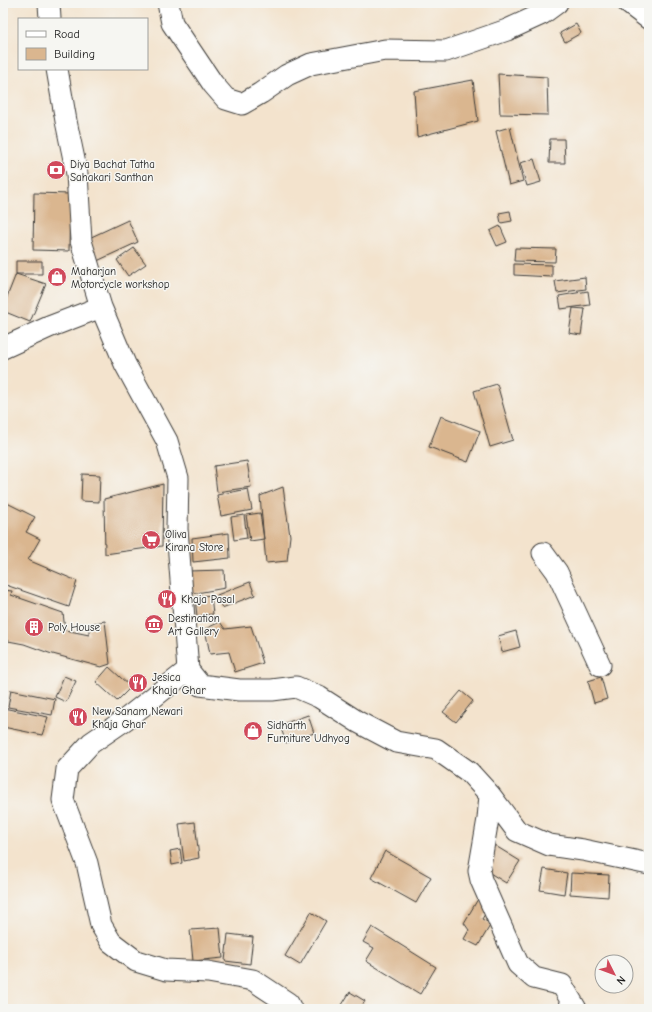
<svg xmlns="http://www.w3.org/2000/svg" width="652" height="1012" viewBox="0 0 652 1012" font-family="'Comic Neue',sans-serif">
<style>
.building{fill:#dab68f}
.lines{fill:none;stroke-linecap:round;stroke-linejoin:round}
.minor-casing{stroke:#3c3a37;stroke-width:23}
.minor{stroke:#fff;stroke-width:21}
.labels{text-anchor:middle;stroke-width:3;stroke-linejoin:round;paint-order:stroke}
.poi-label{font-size:11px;fill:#1c1c1c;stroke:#f6f6f2;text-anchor:start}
</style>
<rect width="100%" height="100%" fill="#f6f6f2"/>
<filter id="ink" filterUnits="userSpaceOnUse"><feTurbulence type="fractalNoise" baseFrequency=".025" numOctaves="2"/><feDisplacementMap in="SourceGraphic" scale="8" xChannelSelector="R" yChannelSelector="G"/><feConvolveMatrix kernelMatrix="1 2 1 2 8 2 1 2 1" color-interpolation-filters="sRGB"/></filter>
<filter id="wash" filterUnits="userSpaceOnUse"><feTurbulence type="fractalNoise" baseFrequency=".012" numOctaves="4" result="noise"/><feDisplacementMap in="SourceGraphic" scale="16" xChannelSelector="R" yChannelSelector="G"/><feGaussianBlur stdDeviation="0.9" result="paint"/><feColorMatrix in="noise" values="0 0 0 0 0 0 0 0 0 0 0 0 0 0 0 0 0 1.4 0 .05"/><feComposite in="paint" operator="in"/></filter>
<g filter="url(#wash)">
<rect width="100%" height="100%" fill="#f3e3cd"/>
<g id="blocks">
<path class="building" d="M576 24 581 33 565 42 560 33Z
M498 74 547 77 548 115 500 114Z
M473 80 478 121 417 137 414 91Z
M510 127 523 181 509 185 496 131Z
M550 139H564L565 163H549Z
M534 159 541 182 527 186 520 163Z
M34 193 70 194 69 251 33 250Z
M510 211 512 221 501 223 499 213Z
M128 220 138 242 97 261 87 239Z
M500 226 507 242 497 246 490 231Z
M134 248 146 264 128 276 117 260Z
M515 248 556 249 555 262 514 261Z
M16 261H42V274H16Z
M514 264 552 265V277L514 275Z
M16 274 46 284 30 322 3 311V307Z
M585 277 586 289 557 293 555 281Z
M588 291 590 305 561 309 559 296Z
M573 308 585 309 581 335 569 333Z
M497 384 513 440 490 447 474 391Z
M441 416 480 431 468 462 429 447Z
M247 461 251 487 217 492 214 466Z
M82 474 100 475 99 502 81 501Z
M163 484 162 546 105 554 104 499Z
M283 487 290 536 287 561 266 563 260 496Z
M248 489 252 510 221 516 217 495Z
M3 501 35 517 26 532 40 539 28 560 77 581 69 607 3 584Z
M260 513 264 539 250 541 246 515Z
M244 515 247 538 234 540 231 517Z
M229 533 230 558 193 562 192 538Z
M224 570 225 588 191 594 189 571Z
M250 582 255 595 222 608 217 595Z
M3 590 12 591 11 595 63 613 65 630 89 635V624L105 621 110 664 101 667 49 653 24 644 3 640Z
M211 595 213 614 197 616 195 597Z
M220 622 225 629 251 626 263 663 235 672 229 652 210 654 205 629Z
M516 631 520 647 502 652 498 636Z
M109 667 131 687 117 701 96 682Z
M64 676 76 681 66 702 55 697Z
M601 677 607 699 594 703 588 681Z
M11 690 55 699 52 715 8 707Z
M461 691 473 701 456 722 443 712Z
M3 708 48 717 42 735 3 727Z
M308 715 314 733 286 743 280 725Z
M195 822 199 858 184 861 179 824Z
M494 845 520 861 506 883 485 870 492 860 486 857Z
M180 849 182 863 172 865 170 851Z
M385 851 431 877 416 903 371 878Z
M544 869 567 873 564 894 540 890Z
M571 873 609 875 608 897 570 894Z
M478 899 490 906 482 919 491 924 478 946 464 939 469 930 464 923Z
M311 912 326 921 300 965 285 956Z
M372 927 436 967 420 994 366 961 374 948 363 942Z
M220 928 223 958 193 961 190 930Z
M228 934 253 937 250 964 225 961Z
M350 992 365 1001 360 1009 340 1008Z"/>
</g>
</g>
<g filter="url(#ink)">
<use href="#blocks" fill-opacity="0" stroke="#3c3a37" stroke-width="1"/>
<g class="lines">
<g class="minor-casing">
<path id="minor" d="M49 3 50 19
M168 3 172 23 213 84 226 99 242 104 261 93 287 75 311 64 385 50 446 51 507 30 542 14 557 3
M628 3 649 19
M57 69 66 121 77 174 81 241 101 307 125 364 167 441 178 478 177 529 188 670 126 719 91 743 67 769 63 800 87 863 101 925 111 942 136 961 166 970 208 972 253 980 288 1003 291 1009
M3 348 49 327 101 307
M543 553 557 572 600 665
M188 670 200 685 239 690H272L296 687 319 697 358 722 396 742 436 749 469 772 490 795 517 831 549 845 583 850 649 864
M490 795 488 819 479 871 481 880 518 964 534 978 562 985 576 1009"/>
</g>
<use href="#minor" class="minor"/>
</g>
</g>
<defs>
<g id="bank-disc" transform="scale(1)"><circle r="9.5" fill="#d1495b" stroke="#f6f6f2"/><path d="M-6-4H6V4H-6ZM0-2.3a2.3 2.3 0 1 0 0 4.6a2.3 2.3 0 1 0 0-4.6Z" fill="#fff"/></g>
<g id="shop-disc" transform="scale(1)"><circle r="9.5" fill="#d1495b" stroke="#f6f6f2"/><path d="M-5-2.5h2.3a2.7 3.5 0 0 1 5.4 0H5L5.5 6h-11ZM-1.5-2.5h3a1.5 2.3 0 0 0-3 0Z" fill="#fff"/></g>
<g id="supermarket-disc" transform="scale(1)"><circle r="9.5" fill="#d1495b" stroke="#f6f6f2"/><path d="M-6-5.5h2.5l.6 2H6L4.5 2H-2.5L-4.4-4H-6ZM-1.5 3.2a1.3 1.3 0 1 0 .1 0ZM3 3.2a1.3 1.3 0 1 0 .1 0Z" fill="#fff"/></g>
<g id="restaurant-disc" transform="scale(1)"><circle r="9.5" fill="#d1495b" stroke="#f6f6f2"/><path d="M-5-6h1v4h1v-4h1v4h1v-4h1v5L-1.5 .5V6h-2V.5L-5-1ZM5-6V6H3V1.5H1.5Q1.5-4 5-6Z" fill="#fff"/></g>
<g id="museum-disc" transform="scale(1)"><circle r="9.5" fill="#d1495b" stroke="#f6f6f2"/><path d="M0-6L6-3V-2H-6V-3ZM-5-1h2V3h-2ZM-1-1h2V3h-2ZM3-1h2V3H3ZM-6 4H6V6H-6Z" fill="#fff"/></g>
<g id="building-disc" transform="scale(1)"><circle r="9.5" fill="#d1495b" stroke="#f6f6f2"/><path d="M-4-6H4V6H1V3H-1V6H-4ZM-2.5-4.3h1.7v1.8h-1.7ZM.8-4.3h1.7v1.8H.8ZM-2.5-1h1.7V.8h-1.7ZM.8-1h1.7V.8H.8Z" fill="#fff"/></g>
</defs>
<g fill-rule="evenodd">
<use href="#bank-disc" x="56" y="170"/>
<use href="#shop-disc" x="57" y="277"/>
<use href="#supermarket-disc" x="151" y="540"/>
<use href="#restaurant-disc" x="167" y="599"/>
<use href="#museum-disc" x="154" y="624"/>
<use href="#building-disc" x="34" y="627"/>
<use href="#restaurant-disc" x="138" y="683"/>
<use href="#restaurant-disc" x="78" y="717"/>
<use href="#shop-disc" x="253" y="731"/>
</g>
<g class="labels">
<g class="poi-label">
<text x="70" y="168">Diya Bachat Tatha<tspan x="70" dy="13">Sahakari Santhan</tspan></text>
<text x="71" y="275">Maharjan<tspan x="71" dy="13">Motorcycle workshop</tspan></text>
<text x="165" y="538">Oliva<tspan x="165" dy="13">Kirana Store</tspan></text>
<text x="181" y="603">Khaja Pasal</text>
<text x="168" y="622">Destination<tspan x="168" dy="13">Art Gallery</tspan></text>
<text x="48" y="631">Poly House</text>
<text x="152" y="681">Jesica<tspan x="152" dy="13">Khaja Ghar</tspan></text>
<text x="92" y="715">New Sanam Newari<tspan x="92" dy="13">Khaja Ghar</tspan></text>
<text x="267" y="729">Sidharth<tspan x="267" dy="13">Furniture Udhyog</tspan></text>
</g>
</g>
<rect width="652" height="1012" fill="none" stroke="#f6f6f2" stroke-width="16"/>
<rect x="18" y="18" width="130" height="52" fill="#f6f6f2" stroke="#9f9f9c"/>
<rect x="26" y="31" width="20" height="6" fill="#ffffff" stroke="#9f9f9c"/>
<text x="54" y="38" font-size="12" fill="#1c1c1c">Road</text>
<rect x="26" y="48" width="20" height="12" fill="#dab68f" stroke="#9f9f9c"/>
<text x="54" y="58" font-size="12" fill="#1c1c1c">Building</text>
<g transform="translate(614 974) rotate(132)"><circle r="19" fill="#f6f6f2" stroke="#9f9f9c"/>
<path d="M0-3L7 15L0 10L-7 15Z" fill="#d1495b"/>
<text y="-6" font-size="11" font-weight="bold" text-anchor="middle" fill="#1c1c1c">N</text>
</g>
</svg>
